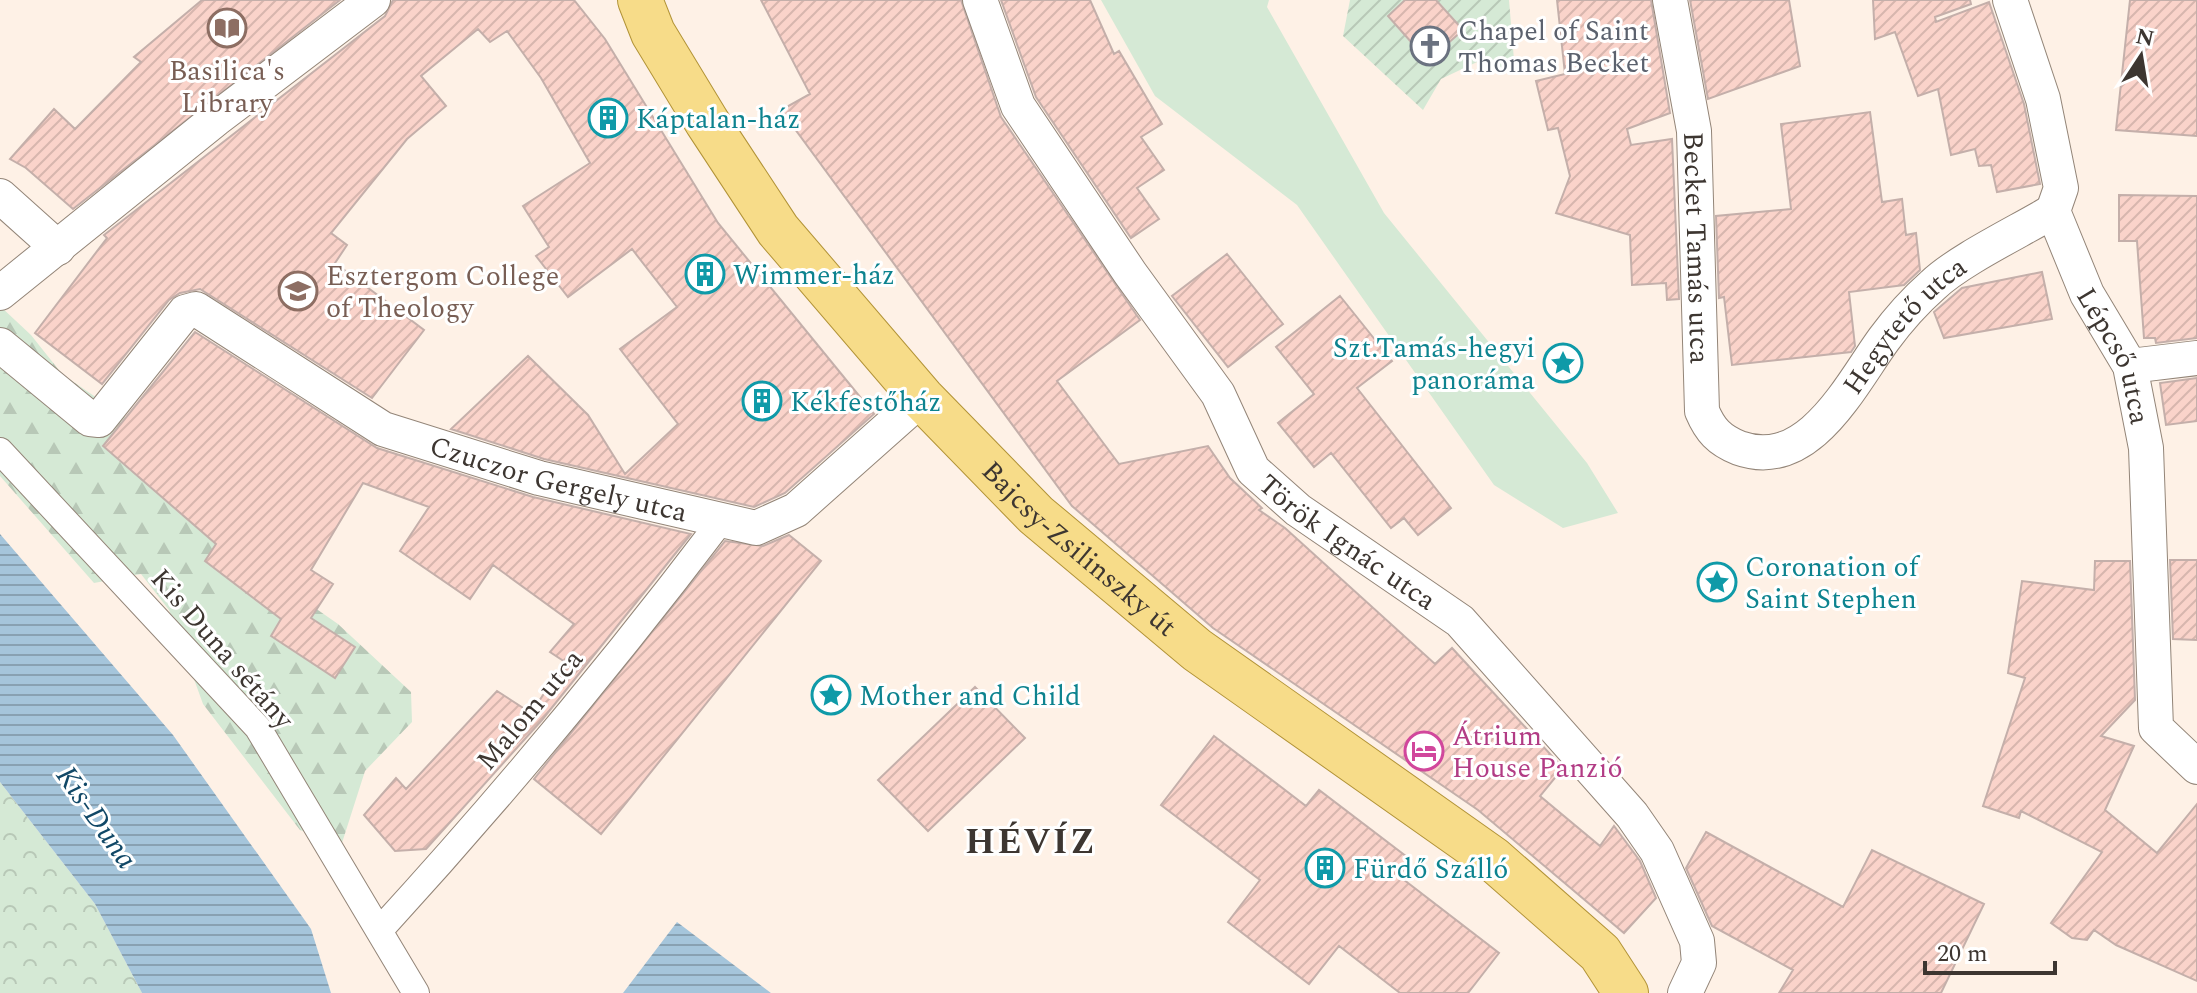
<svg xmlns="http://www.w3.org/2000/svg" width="2197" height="993" viewBox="0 0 2197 993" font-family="Spectral,serif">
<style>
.grass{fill:#d5e9d5}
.forest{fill:url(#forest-firs)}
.park{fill:url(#park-crowns)}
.garden{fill:url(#garden-furrows)}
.water{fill:url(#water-rules)}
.building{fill:url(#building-hatch);stroke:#c4afaa;stroke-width:2}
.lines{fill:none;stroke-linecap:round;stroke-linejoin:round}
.pedestrian-casing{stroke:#938578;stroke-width:28}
.minor-casing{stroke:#938578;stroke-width:36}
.primary-casing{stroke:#b29337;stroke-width:46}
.pedestrian{stroke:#fff;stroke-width:26}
.minor{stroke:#fff;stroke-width:34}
.primary{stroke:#f7dc89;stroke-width:44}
.labels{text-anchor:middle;stroke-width:6;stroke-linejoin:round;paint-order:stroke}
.worship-label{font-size:28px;fill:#5b616d;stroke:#fff;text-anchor:start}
.education-label{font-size:28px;fill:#785e54;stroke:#fff}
.culture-label{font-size:28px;fill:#0d838f;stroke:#fff;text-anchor:start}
.street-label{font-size:28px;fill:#3d3631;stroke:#fff}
.hotel-label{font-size:28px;fill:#b23c85;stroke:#fff;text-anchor:start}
.water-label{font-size:30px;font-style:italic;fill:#114867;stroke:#fff}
.district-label{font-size:36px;font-weight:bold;letter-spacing:2px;fill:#3d3631;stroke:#fff}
</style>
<defs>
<pattern id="forest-firs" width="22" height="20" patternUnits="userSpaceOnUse" patternTransform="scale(2)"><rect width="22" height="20" fill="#d5e9d5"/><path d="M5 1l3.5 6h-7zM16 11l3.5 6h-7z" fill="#b8c8b7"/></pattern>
<pattern id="park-crowns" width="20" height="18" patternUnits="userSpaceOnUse" patternTransform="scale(2)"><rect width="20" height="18" fill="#d5e9d5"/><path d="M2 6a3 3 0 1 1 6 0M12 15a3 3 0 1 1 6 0" fill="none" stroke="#b8c8b7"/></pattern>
<pattern id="garden-furrows" width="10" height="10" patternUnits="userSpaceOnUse" patternTransform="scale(2)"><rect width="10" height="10" fill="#d5e9d5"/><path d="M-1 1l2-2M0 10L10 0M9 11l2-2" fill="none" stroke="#b8c8b7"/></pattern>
<pattern id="water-rules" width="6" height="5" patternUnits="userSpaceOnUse" patternTransform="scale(2)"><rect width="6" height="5" fill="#a5c5db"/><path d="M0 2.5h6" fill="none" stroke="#88a1b2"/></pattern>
<pattern id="building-hatch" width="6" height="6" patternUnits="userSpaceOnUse" patternTransform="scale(2)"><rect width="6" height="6" fill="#fad3ca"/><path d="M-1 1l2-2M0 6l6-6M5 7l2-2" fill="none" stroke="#d7b6ae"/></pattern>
</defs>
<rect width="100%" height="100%" fill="#fef1e6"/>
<path class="grass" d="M1101 0H1269L1267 7 1384 213 1587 463 1618 513 1563 528 1494 485 1297 205 1155 96Z"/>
<path class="forest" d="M0 306 31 335 62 374 145 431 272 578 338 624 411 692 412 722 365 771 341 846 300 830 203 704 169 610 141 574 94 583 0 476Z"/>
<path class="park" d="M0 782 95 904 142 993H0Z"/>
<path class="garden" d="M1350 0H1509L1515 72 1477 62 1441 79 1423 110 1343 36Z"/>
<path class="water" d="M0 534 173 735 311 929 331 993H142L95 904 0 782Z
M677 922 771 993H623Z"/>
<path class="building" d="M202 0H340L73 209 26 168 10 159 54 109 75 129 141 62 134 57Z
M393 0H574L605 39 718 223 874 414 785 493 754 507 544 459 451 429 528 356 588 415 625 474 678 424 620 349 677 307 632 249 568 297 536 256 549 247 523 206 590 163 541 78 507 31 490 42 478 29 421 76 446 106 407 139 331 233 347 245 335 263 424 330 372 398 200 289 180 293 169 300 102 384 35 333 107 238 104 235 385 16Z
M761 0H961L1001 117 1140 320 1057 381 1119 464 1208 446 1230 478 1262 508 1259 510 1285 528 1435 664 1452 648 1563 768 1540 796 1600 846 1614 826 1640 861 1656 898 1624 933 1478 810 1213 628 1072 506 781 110 810 94Z
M1001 0H1090L1114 54 1119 51 1162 124 1141 137 1164 170 1137 188 1159 219 1131 238 1036 97Z
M1405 0H1436L1463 30 1428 61 1388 16Z
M1557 0H1651L1670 113 1627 129 1631 145 1672 139 1679 299 1667 300 1666 283 1632 285 1630 235 1556 213 1570 176 1558 128 1548 130 1536 81 1565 74Z
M1690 0H1789L1800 66 1708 99Z
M1873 0H1970L1971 4 1935 17 1936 22 1989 2 2024 104 2040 184 1997 192 1991 165 1979 166 1975 149 1951 155 1938 89 1918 96 1895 32 1875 39Z
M2130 0H2197V136L2116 130Z
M1870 112 1882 202 1902 199 1906 235 1916 233 1920 270 1904 285 1849 292 1855 346 1851 352 1732 365 1724 297 1719 298 1716 216 1791 209 1781 124Z
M2119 195 2197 196V338L2156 343 2155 338H2144L2137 241H2119Z
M1227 254 1283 324 1228 367 1172 296Z
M2042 272 2052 319 1944 338 1934 312 1962 288Z
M1340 296 1392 361 1357 388 1451 508 1418 535 1404 518 1391 528 1331 453 1314 467 1278 423 1314 394 1276 347Z
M195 332 377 448 533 497 691 534 542 720 426 849 395 851 364 815 396 778 406 789 497 691 531 713 565 662 550 652 574 624 493 565 470 599 400 551 429 507 363 483 311 570 333 584 311 618 355 647 335 678 271 636 281 619 205 561 216 544 103 446Z
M2197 378V421L2166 425 2160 383Z
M789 535 821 561 601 834 534 779 725 541 763 546Z
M2170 560H2197V640L2173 639Z
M2095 561H2130L2135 700 2101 736 2134 746 2105 810 2157 853 2197 804V981L2116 945 2094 930 2087 940 2072 938 2051 923 2102 852 2021 811 2019 818 1983 806 2025 678 2008 673 2022 581 2094 590Z
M975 687 1025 738 928 831 878 780Z
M1214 736 1306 806 1319 790 1411 860 1399 876 1499 953 1468 993H1400L1339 946 1309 984 1228 922 1260 880 1161 805Z
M1706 832 1843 907 1872 850 1984 904 1941 993H1779L1793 970 1712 926 1686 868Z"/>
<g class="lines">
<g class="pedestrian-casing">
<path id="pedestrian" d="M0 451 258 728 416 993
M379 931C499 800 613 663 720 522"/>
</g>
<g class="minor-casing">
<g id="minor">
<path id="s1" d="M980 0 1018 106 1130 273 1218 394 1253 470 1298 510 1460 621 1632 815 1657 851 1697 941 1699 963 1685 993"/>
<path id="s2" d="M1670 0 1694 131 1702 411C1710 430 1719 440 1739 448 1809 473 1851 384 1884 339 1898 320 1916 300 1933 285 1959 260 2020 231 2053 211"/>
<path id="s3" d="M2010 0 2043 99 2061 188 2053 211 2087 294 2130 366 2146 448 2156 728 2197 767"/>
<path d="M0 196 58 248"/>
<path d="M0 293 216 119 373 0"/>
<path id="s4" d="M0 345 90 419 99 420 185 312 196 309 383 429 539 478 756 528 796 510 922 398"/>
<path d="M2130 366 2197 358"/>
</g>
</g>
<g class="primary-casing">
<g id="primary">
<path id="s5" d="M640 0 653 33 707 122 778 230 922 398 1036 515 1197 650 1493 859 1600 953 1626 993"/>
</g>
</g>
<use href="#pedestrian" class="pedestrian"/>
<use href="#minor" class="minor"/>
<use href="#primary" class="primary"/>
</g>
<defs>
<g id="library-ring" transform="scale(2)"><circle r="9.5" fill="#fff" stroke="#8d6e63" stroke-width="1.5"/><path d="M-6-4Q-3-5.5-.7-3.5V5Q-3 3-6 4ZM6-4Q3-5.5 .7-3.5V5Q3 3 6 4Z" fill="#8d6e63"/></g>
<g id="church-ring" transform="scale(2)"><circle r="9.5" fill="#fff" stroke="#6b7280" stroke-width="1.5"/><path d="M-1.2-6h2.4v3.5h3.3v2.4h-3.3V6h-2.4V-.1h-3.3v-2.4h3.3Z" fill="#6b7280"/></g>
<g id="building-ring" transform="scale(2)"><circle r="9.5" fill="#fff" stroke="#0f9aa8" stroke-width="1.5"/><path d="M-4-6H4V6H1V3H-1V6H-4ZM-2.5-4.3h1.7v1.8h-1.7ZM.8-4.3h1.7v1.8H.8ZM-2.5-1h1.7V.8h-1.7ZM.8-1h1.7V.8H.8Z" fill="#0f9aa8"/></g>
<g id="university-ring" transform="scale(2)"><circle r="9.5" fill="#fff" stroke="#8d6e63" stroke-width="1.5"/><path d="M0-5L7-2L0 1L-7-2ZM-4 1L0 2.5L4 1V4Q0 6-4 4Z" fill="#8d6e63"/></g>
<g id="sight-ring" transform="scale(2)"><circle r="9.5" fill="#fff" stroke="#0f9aa8" stroke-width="1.5"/><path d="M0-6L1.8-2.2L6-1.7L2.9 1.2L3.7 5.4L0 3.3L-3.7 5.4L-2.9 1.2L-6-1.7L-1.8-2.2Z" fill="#0f9aa8"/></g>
<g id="hotel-ring" transform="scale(2)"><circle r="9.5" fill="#fff" stroke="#d1479c" stroke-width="1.5"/><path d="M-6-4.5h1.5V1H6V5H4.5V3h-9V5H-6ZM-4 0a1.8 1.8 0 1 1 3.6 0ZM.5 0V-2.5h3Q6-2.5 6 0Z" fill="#d1479c"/></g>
</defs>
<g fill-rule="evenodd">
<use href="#library-ring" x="227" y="28"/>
<use href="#church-ring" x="1430" y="46"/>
<use href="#building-ring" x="608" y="118"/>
<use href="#building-ring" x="705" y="274"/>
<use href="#university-ring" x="298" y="291"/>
<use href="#sight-ring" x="1563" y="363"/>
<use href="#building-ring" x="762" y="401"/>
<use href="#sight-ring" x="1717" y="582"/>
<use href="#sight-ring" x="831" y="695"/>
<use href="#hotel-ring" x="1424" y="751"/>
<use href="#building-ring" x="1325" y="868"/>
</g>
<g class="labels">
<g class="worship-label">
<text x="1458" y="40">Chapel of Saint<tspan x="1458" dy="32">Thomas Becket</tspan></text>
</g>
<g class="education-label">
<text x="227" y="80">Basilica's<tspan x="227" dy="32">Library</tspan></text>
<text x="326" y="285" text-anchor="start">Esztergom College<tspan x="326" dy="32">of Theology</tspan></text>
</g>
<g class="culture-label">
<text x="636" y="128">Káptalan-ház</text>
<text x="733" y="284">Wimmer-ház</text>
<text x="1535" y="357" text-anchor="end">Szt.Tamás-hegyi<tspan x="1535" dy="32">panoráma</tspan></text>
<text x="790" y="411">Kékfestőház</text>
<text x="1745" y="576">Coronation of<tspan x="1745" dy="32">Saint Stephen</tspan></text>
<text x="859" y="705">Mother and Child</text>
<text x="1353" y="878">Fürdő Szálló</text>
</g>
<g class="street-label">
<text dy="10" stroke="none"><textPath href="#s2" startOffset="250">Becket Tamás utca</textPath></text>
<text dy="10" stroke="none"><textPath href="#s2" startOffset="688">Hegytető utca</textPath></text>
<text dy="10" stroke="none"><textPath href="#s3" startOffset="378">Lépcső utca</textPath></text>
<text dy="10" stroke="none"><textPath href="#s4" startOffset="680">Czuczor Gergely utca</textPath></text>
<text dy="10" stroke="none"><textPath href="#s1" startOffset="666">Török Ignác utca</textPath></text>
<text dy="10" stroke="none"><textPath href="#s5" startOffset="708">Bajcsy-Zsilinszky út</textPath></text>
<text transform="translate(223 648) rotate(49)" y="10">Kis Duna sétány</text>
<text transform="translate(529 709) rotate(-50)" y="10">Malom utca</text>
</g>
<g class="hotel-label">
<text x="1452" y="745">Átrium<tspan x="1452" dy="32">House Panzió</tspan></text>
</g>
<g class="water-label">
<text transform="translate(97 817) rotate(55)" y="10">Kis-Duna</text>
</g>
<g class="district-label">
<text x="1031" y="853">HÉVÍZ</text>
</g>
</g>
<g transform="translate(2141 56) rotate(12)" stroke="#ffffff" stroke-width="6" paint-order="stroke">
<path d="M0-6L14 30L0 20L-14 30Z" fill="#3d3631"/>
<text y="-12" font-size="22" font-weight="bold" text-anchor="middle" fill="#3d3631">N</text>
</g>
<path d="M1925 961v12h130v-12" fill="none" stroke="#3d3631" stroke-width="4"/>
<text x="1937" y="961" font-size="24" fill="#3d3631" stroke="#ffffff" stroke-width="6" paint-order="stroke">20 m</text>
</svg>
